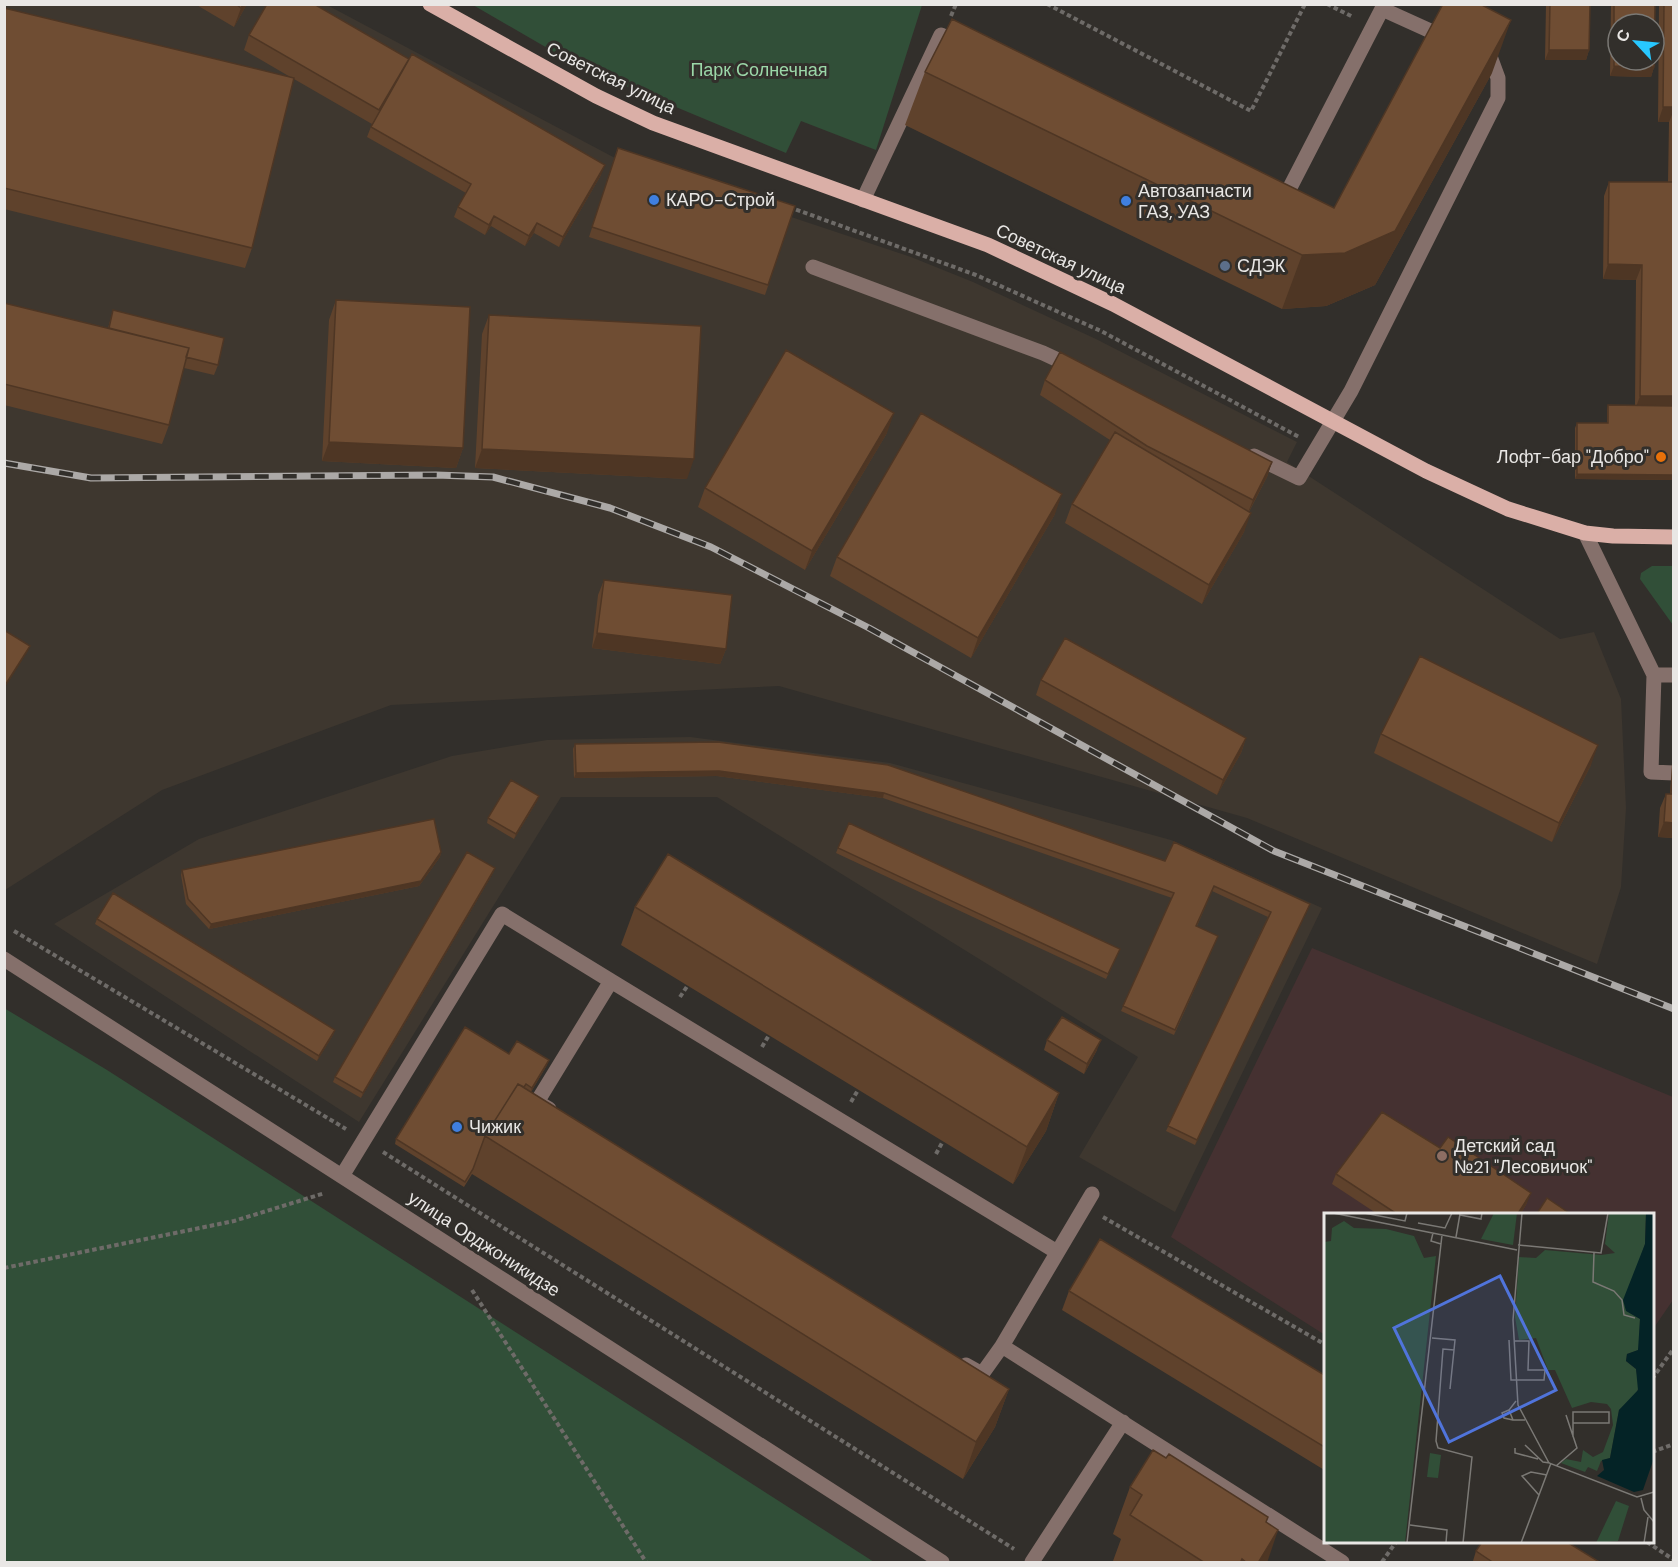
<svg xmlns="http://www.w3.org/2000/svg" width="1678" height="1567" viewBox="0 0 1678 1567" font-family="'DM Sans',sans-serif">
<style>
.built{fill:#3e372f}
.education{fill:#453131}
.green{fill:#314f38}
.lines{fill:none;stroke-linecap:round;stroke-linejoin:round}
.path{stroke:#6e6b68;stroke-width:4;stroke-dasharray:4.5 3;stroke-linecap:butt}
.minor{stroke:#85706b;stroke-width:15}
.major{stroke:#daafa7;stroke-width:15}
.rail-casing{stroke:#aca9a7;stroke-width:7}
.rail{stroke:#322f2b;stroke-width:4.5;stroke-dasharray:14;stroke-linecap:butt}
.wall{fill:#5f422c}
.shaded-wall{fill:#4e3624}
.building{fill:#6f4d33;stroke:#4e3624;stroke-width:1.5;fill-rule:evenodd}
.shop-dot{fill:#3f7fe0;stroke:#322f2b;stroke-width:2}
.service-dot{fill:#5c6f8a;stroke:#322f2b;stroke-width:2}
.food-dot{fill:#e8710a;stroke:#322f2b;stroke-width:2}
.education-dot{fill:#8d6e63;stroke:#322f2b;stroke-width:2}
.labels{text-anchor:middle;stroke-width:6;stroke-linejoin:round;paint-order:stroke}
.park-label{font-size:18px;fill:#9bd7a8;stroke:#322f2b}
.street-label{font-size:18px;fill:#e9e7e5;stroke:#322f2b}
.poi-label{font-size:18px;fill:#e9e7e5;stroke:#322f2b;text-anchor:start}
.inset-road{fill:none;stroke:#7b7975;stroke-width:1.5}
.view{fill:#5074db;fill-opacity:0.15;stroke:#5074db;stroke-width:3}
.inset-edge{fill:none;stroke:#e9e7e5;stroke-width:3}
</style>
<rect width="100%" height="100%" fill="#322f2b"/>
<path class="built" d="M5 5H327L615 158 911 257 973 282 1096 339 1297 442 1287 462 1560 639 1594 632 1621 699 1626 808 1621 887 1597 964 1247 818 779 686 391 705 162 790 5 890Z
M690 737 890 763 1171 840 1322 908 1175 1212 1079 1157 1138 1057 717 797H561L359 1122 54 924 199 839 452 756 547 740Z"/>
<path class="education" d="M1312 948 1673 1097V1300L1653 1329 1652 1214H1326L1325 1335 1171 1237Z"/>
<path class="green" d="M473 5H922L876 150 801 121 786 153 580 67Z
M1652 566H1673V625L1640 579 1641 573Z
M4 1008 107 1070 874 1562H5Z"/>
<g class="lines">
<path class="path" d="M1047 4 1251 111 1305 4
M1327 4 1353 17
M951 16 956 4
M789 207 976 275 1101 331 1299 437
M14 931 346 1129
M680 997 688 985
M762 1047 769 1035
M851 1102 858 1090
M383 1152 1014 1549
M936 1154 943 1141
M1103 1217 1326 1345
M4 1268 234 1221 325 1193
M472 1290 646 1562
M1652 1379 1674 1348
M1652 1452 1674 1444
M1647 1542 1674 1560
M1382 1562 1396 1542"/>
<path class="minor" d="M863 200 941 35 959 44
M1282 203 1382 9 1446 38
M813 267 1043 353 1073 367
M1254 456 1299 478 1351 391 1498 98V78L1491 59 1481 54
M1585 533 1654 675H1674
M1654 675 1651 772 1674 773
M4 959 942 1562
M611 981 1057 1252
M342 1176 502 914 611 981 537 1102 549 1109
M1002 1346 1092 1194
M966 1365 982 1374 1002 1346 1342 1562
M1032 1562 1123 1422"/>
<path class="major" d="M430 4 596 96 653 123 988 245 1113 304 1426 471 1508 509 1585 533 1613 536 1674 537"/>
<g class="rail-casing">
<path id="rail" d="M4 463 91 478 436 475 493 477 610 508 711 547 869 628 1274 851 1674 1009"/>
</g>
<use href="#rail" class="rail"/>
</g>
<path class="wall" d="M195 4H247L234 27Z
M1546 4H1590L1589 50 1586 60H1545Z
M1611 4H1655L1654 67 1651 77 1610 76Z
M1659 4H1674V480L1575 479V428L1577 423H1607V410L1608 405H1635L1636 280 1603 279 1604 196 1609 182H1668L1669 122H1658Z
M4 8 292 78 244 50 249 35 601 175 559 247 534 233 525 246 491 226 485 235 454 217 458 207 466 193 367 137 372 124 294 79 252 248 245 268 4 209Z
M925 72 1334 208 1492 73 1375 285 1326 306 1282 309 905 125Z
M618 148 795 206 765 295 589 237Z
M336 300 463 448 456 468 322 461 329 320Z
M4 303 108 328 113 310 218 365 214 375 184 368 169 425 162 444 4 405Z
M489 315 687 479 475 468 482 334Z
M1045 380 1272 462 1267 477 1249 512 1244 532 1202 604 1065 523 1072 504 1110 440 1040 395Z
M887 433 805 570 698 507 705 488Z
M1055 514 971 658 830 576 837 557Z
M604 580 726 649 720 664 592 648 598 595Z
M1041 680 1246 738 1241 753 1217 795 1036 695Z
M1674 731V838L1658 837 1660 808 1666 794H1670Z
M1381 734 1591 765 1552 842 1374 753Z
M718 742 1165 861 1308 909 1195 1145 1166 1131 1268 917 1212 891 1197 926 1216 941 1174 1035 1121 1011 1172 898 883 798 717 776 574 778 573 749 575 744Z
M539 796 537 801 514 839 487 823 488 818Z
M838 848 1118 954 1106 979 836 853Z
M441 852 440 857 419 886 209 929 186 904 181 875 182 870Z
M495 868 493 873 361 1098 333 1082 335 1077Z
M635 907 1059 1093 1046 1131 1013 1184 621 945Z
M97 919 335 1030 333 1035 317 1061 95 924Z
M1047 1040 1097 1050 1084 1074 1044 1050Z
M509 1054 547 1065 531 1092 1009 1389 995 1427 963 1479 472 1174 464 1187 395 1144 396 1139Z
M1336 1174 1527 1203 1520 1215H1379L1332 1184Z
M1069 1291 1326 1376V1471L1062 1310Z
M1130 1487 1268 1517 1266 1523 1267 1563H1115L1113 1561 1121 1539 1113 1534Z
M1476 1551 1601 1563H1474L1473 1561Z"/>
<path class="shaded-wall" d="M243 4H247L234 27 241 8Z
M1511 20 1492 73 1375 285 1326 306 1282 309 1302 255Z
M1549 50H1589L1586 60H1545Z
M1614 66 1654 67 1651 77 1610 76Z
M1663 107H1674V110L1669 122H1658Z
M605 165 601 175 559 247 563 237Z
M494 216 491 226 485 235 489 225Z
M537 223 534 233 525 246 529 236Z
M1608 264 1642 265 1636 280 1603 279Z
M1640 396H1674V411L1635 410Z
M894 413 887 433 805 570 812 551Z
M329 442 463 448 456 468 322 461Z
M482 449 694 459 687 479 475 468Z
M1272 462 1267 477 1247 515 1253 500Z
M1577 474 1674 475V480L1575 479Z
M1062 494 1055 514 971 658 978 638Z
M1251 513 1244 532 1202 604 1209 585Z
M597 633 726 649 720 664 592 648Z
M30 646 28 651 4 689V687Z
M1246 738 1241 753 1217 795 1223 780Z
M1598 745 1591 765 1552 842 1559 823Z
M719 771 884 793 883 798 717 776 574 778 576 773Z
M539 796 537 801 514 839 516 834Z
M1664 822 1674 823V838L1658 837Z
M441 852 440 857 419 886 209 929 211 924Z
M495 868 493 873 361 1098 363 1093Z
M1310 904 1308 909 1195 1145 1197 1140Z
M335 1030 333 1035 317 1061 319 1056Z
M1101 1040 1097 1050 1084 1074 1087 1064Z
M549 1060 547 1065 530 1093 532 1088Z
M1059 1093 1046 1131 1013 1184 1027 1147Z
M1531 1193 1527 1203 1520 1215H1517Z
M1009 1389 995 1427 963 1479 976 1442Z
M1278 1530 1267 1563H1258Z"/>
<path class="building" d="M236 4H243L241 8Z
M267 4H314L409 59 379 110 249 35Z
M1443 4H1480L1511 20 1395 231 1345 253 1302 255 925 72 952 19 1334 208Z
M1550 4H1590L1589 50H1549Z
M1614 4H1655L1654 67 1614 66ZM1618 24H1654V60H1618Z
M1664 4H1674V107H1663Z
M4 8 294 78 252 248 4 188Z
M412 54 605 165 563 237 537 223 529 236 494 216 489 225 458 207 471 184 371 127Z
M618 148 795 206 768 285 592 227Z
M1609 182H1674V396H1640L1642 265 1608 264Z
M336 300 470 307 463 448 329 442Z
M4 303 189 348 169 425 4 384Z
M113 310 224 338 218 365 186 357 189 348 109 328Z
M489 315 701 326 694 459 482 449Z
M786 350 894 413 812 551 705 488Z
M1060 352 1272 462 1253 500 1147 446 1045 380Z
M1608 405 1674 406V475L1577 474V423H1608Z
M921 413 1062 494 978 638 837 557Z
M1115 432 1251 513 1209 585 1072 504Z
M604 580 732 595 726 649 597 633Z
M4 630 30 646 4 687Z
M1065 638 1246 738 1223 780 1041 680Z
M1420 656 1598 745 1559 823 1381 734Z
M718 742 888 765 1165 861 1174 842 1310 904 1197 1140 1168 1126 1271 912 1214 886 1196 926 1218 936 1175 1030 1123 1006 1174 893 884 793 719 771 576 773 575 744Z
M1674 749V794H1671Z
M511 780 539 796 516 834 488 818Z
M1666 794H1674V823L1664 822Z
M434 819 441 852 421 881 211 924 188 899 182 870Z
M849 823 1120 949 1108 974 838 848Z
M467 852 495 868 363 1093 335 1077Z
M668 854 1059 1093 1027 1147 635 907Z
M113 893 335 1030 319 1056 97 919Z
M1062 1017 1101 1040 1087 1064 1047 1040Z
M465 1027 509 1054 517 1041 549 1060 532 1088 526 1084 524 1087 518 1084 485 1136 473 1169 465 1182 396 1139Z
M518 1084 1009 1389 976 1442 485 1136Z
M1382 1112 1440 1148 1448 1137 1531 1193 1517 1215H1392L1394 1212 1336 1174Z
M1547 1198 1572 1215H1536Z
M1100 1239 1326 1376V1448L1069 1291Z
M1153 1450 1166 1458 1169 1454 1268 1517 1266 1522 1278 1530 1258 1563H1247L1242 1559 1240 1563H1205L1130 1515 1142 1495 1130 1487Z
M1482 1542H1567L1601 1563H1494L1476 1551Z"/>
<g class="shop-dot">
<circle cx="654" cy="200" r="6"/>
<circle cx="1126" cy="201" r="6"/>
<circle cx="457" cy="1127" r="6"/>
</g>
<circle class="service-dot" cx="1225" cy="266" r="6"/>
<circle class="food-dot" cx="1661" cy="457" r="6"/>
<circle class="education-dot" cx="1442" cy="1156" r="6"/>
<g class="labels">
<g class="park-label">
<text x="759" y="76">Парк Солнечная</text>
</g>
<g class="street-label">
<text transform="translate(611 78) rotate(26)" y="6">Советская улица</text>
<text transform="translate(1061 259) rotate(25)" y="6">Советская улица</text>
<text transform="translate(484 1244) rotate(33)" y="6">улица Орджоникидзе</text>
</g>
<g class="poi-label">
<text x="1138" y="197">Автозапчасти<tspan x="1138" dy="21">ГАЗ, УАЗ</tspan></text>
<text x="666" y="206">КАРО-Строй</text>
<text x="1237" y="272">СДЭК</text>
<text x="1649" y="463" text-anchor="end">Лофт-бар "Добро"</text>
<text x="469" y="1133">Чижик</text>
<text x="1454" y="1152">Детский сад<tspan x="1454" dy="21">№21 "Лесовичок"</tspan></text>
</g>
</g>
<g transform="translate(1324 1213)">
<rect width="330" height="330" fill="#322f2b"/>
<path d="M170 0H193L189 32 157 26ZM285 0H322L321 31 306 76V100L316 106 315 137 303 141 302 148 312 156 315 173 312 182 295 197 286 245 277 248 273 258 264 254 261 259 237 250 242 246 257 249 259 237 269 244 279 239 289 212 287 196 283 191 267 189 248 195 231 157H224L212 125 195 127 191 104 195 44 212 45 221 37 277 42 291 40 281 31ZM20 8 30 15 62 16 90 23 100 45 112 43 81 330H0V29L7 28 8 15ZM106 240 117 242 114 265 103 264ZM292 288 305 293 294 328 272 330Z" fill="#314f38"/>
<path d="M322 0H330V245L319 277 310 279 273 263 280 257 278 247 286 245 295 197 314 177 312 156 302 148 303 141 314 137 316 106 302 98 299 87 321 31Z" fill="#042326"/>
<path class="inset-road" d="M9 0 193 37M40 0 81 8 83 0M198 0 189 107 194 192 225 250 313 284 330 279M136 2 157 6 158 0M94 10 121 15 128 0M109 20 107 28 117 31M132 24 136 1M194 32 277 40 284 0M270 40 269 69 290 78 298 87 300 102 311 105M108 125 131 127 130 137 119 136 112 228 114 235 148 244 139 330M185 127 187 167H220L221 157H204L205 128H191M126 176 130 137M192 188 185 197 189 207H201M185 197 178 200 180 205 189 207M249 224V199H285V210H249M201 232 219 249 226 250M191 235V240L214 246M232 253 253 235 242 202M215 282 198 263 207 259 223 262M317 285 320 297 330 309M86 312 123 317 122 330M83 330 118 22M197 330 227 250M320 330 324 304"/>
<path class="view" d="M176 63 232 177 125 229 70 115Z"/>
<rect width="330" height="330" class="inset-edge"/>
</g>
<rect width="1678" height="1567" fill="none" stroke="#e9e7e5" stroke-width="12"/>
<g transform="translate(1636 42) rotate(296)"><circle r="28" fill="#322f2b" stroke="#7b7975" stroke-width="1.5"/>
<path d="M0-4.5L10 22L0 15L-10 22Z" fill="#28c8ff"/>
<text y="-9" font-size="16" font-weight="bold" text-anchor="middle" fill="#e9e7e5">С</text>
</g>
</svg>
